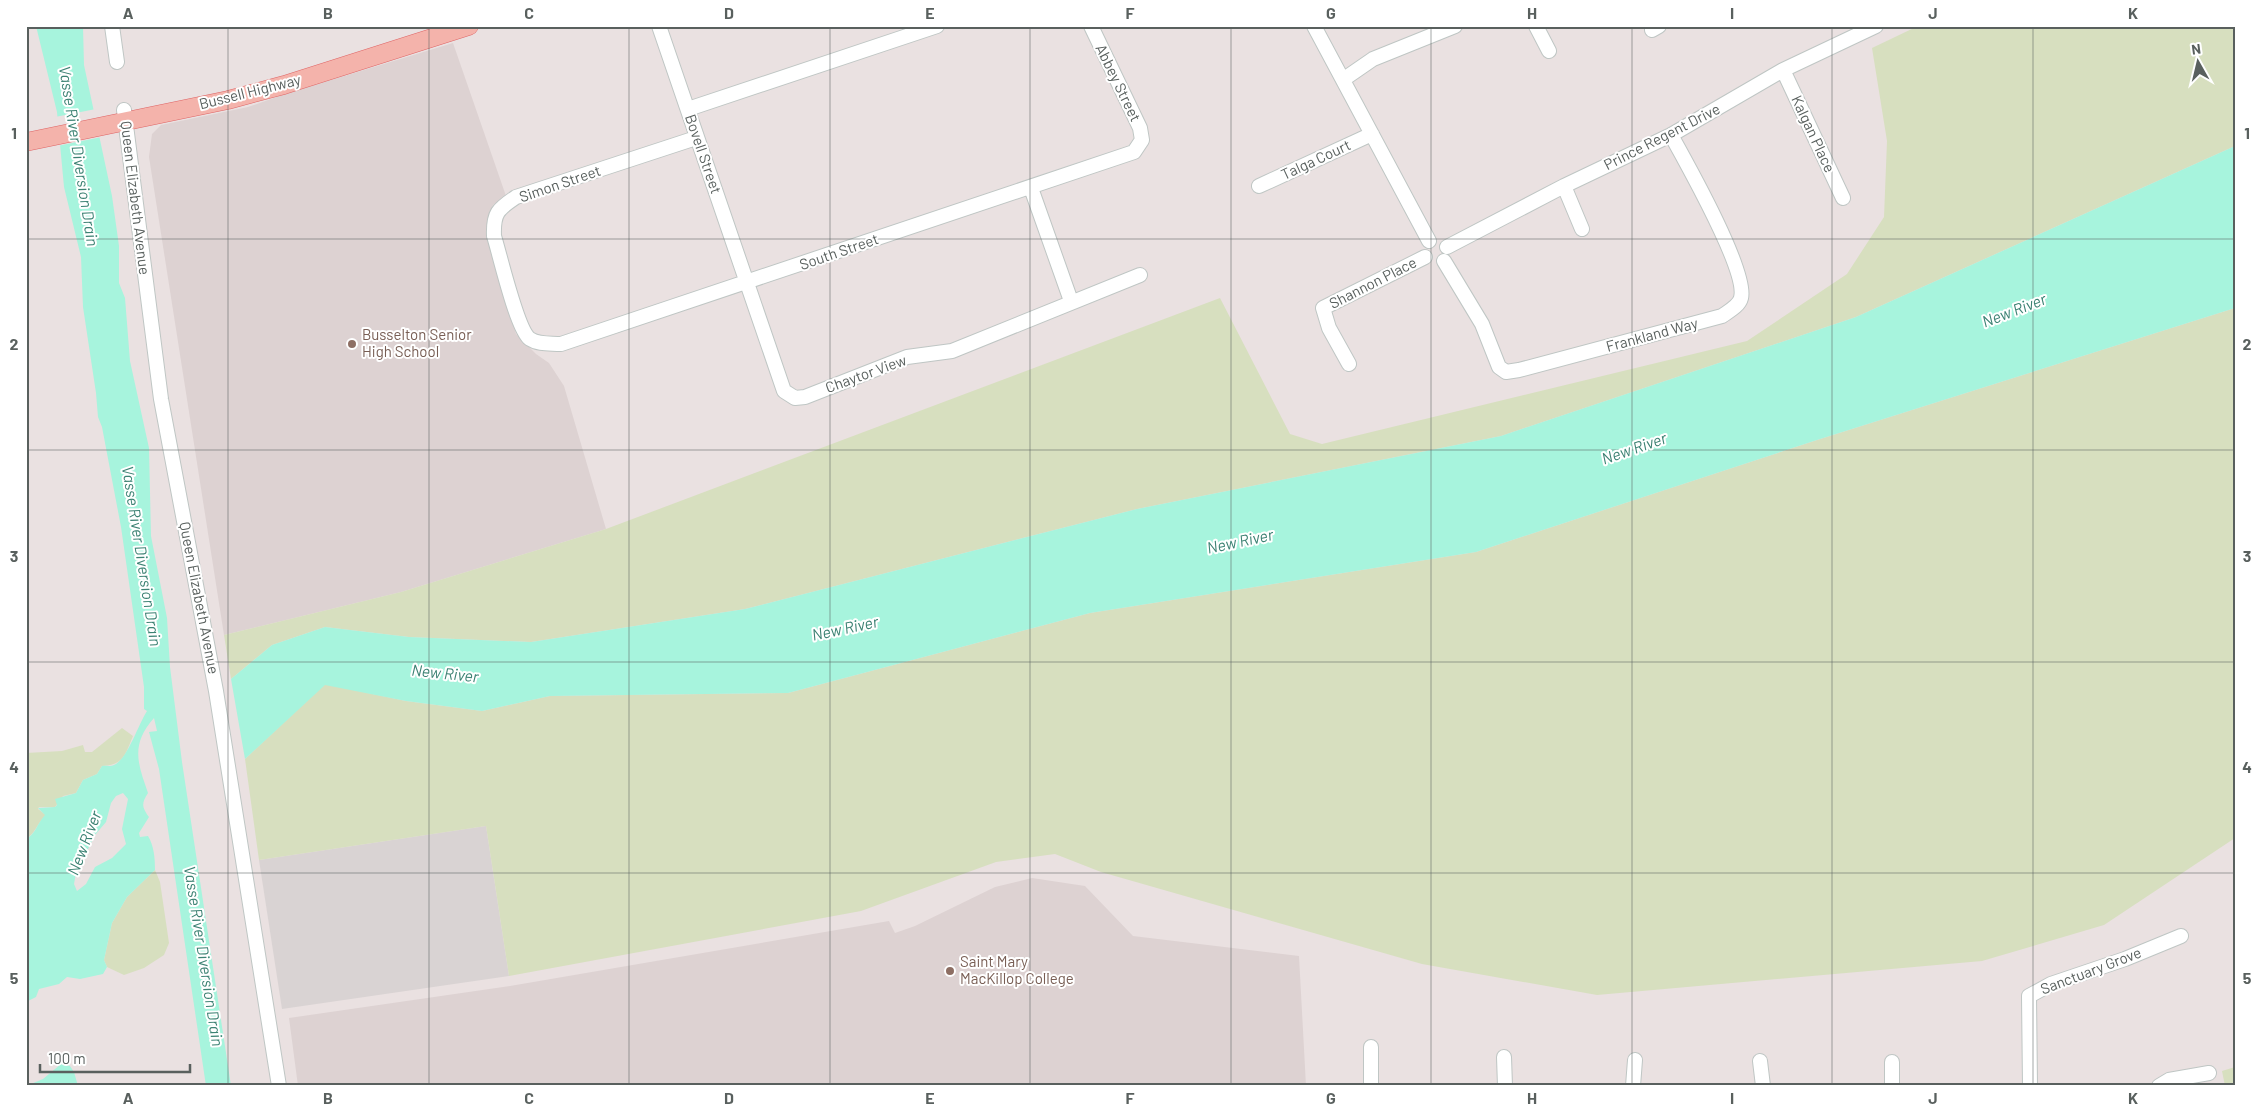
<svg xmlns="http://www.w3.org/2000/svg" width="2261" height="1112" viewBox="0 0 2261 1112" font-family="Barlow,sans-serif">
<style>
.industrial{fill:#d9d3d3}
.education{fill:#ddd2d2}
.green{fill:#d7dfbf}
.water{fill:#a7f4dd;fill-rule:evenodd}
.pier{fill:#eae1e1}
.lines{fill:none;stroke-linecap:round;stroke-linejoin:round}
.minor-casing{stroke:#bfc6c4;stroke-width:16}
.major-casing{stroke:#df6566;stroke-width:19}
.minor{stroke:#fff;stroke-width:14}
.major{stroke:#f4b3ab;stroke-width:18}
.grid{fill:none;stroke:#59605e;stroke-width:1;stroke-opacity:0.55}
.education-dot{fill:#8d6e63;stroke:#fff;stroke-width:2}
.labels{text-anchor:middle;stroke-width:4;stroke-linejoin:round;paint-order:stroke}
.street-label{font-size:15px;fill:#59605e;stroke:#fff}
.education-label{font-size:15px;fill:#785e54;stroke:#fff;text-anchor:start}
.water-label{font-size:16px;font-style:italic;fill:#3c8273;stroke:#fff}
.neatline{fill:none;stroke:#59605e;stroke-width:2}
.grid-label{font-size:16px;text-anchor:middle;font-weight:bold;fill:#59605e}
</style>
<rect width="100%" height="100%" fill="#eae1e1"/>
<path class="industrial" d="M486 826 509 976 282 1009 259 860Z"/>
<path class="education" d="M453 43 506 196 493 205 489 217 490 242 516 334 536 354 549 363 564 386 606 529 401 592 224 635 149 157 152 134 161 125 248 107 285 94Z
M1032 878 1085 886 1133 936 1299 956 1306 1086H298L289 1018 510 986 889 921 895 933 915 926 995 887Z"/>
<path class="green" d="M1918 26H2235V146L1856 317 1501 436 1137 509 745 609 531 642 409 637 325 627 272 645 231 679 224 635 401 592 606 529 1220 298 1290 434 1322 444 1747 341 1847 274 1884 217 1887 141 1872 48Z
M2235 308V838L2104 925 1982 961 1597 995 1422 964 1101 872 1055 854 996 862 861 911 509 976 486 826 259 860 245 759 325 684 406 701 482 711 550 696 788 693 1090 613 1476 552 1817 440Z
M122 728 133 736C125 755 124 765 102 766L97 774 83 780 76 793 63 796 55 807H39L38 809 46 815C38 822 35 834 26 839V753L62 751 83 745 85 752H92Z
M155 870 160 882 169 943 164 955 144 968 124 975 107 967 104 960 112 923 127 897Z
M2235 1067V1086H2225L2222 1071Z"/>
<path class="water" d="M36 26H83L84 65 112 196 119 246V283L125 298 130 361 149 448 151 536 167 618 170 667 182 762 231 1086H206L159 769 149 732 157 731 154 718C130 745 138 764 148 793 141 804 142 807 149 817L139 833 140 837 148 836C154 846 155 858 155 870L127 897 112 923 104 960 107 967 103 974 80 979 67 977 59 984 39 989 36 997 26 1002V839C35 835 38 822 45 815L38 808 55 807 57 805 55 799 76 793 83 780 97 774 102 766C106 765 110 767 114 765 127 760 138 725 147 711L144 709V687L121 527 102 427 98 417 96 393 83 307 81 257 64 187 57 112ZM123 793 128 799 122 829 126 844 112 858 95 867 86 884 77 891 74 884 76 873 95 835 106 822 111 803 116 796Z
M2235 146V308L1817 440 1476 552 1090 613 788 693 550 696 482 711 406 701 325 685 245 759 231 679 272 645 325 627 409 637 531 642 745 609 1137 509 1501 436 1856 317Z
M61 1064 70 1066 74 1072 78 1086H26L43 1079Z"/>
<path class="pier" d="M96 109 102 137 57 146 55 117Z"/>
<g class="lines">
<g class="minor-casing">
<path id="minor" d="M112 26 117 62
M659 26 784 391 795 398 805 397 907 357 952 351 1140 275
M1314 26 1429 241
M1536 26 1549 51
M1652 30 1659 26
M1783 70 1843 198
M1344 79 1373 59 1455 26
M688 109 937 26
M124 110 161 399 216 691 279 1086
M696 138 516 197C498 209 493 213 494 236 500 255 517 330 530 339 539 345 551 343 561 344L1134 152 1142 140 1140 128 1091 26
M1259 186 1372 134
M1564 186 1582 229
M1031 188 1071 301
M1447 247 1564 186 1671 135 1783 70 1876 26
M1444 261 1482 324 1499 367 1506 372 1519 370 1722 316C1729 311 1739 306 1741 298 1748 272 1686 162 1671 135
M1349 364 1329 328 1323 308 1425 257
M1371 1047V1086
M1504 1057 1505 1086
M1760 1061 1763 1086
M1892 1062V1086
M1633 1086 1635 1060
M2030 1086 2029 996 2051 984 2125 959 2181 936
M2159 1086 2169 1080 2209 1073"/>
</g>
<g class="major-casing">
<path id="major" d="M26 142 228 100 284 85 469 26"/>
</g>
<use href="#minor" class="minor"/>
<use href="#major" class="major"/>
</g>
<path class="grid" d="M228 26V1086M429 26V1086M629 26V1086M830 26V1086M1030 26V1086M1231 26V1086M1431 26V1086M1632 26V1086M1832 26V1086M2033 26V1086M26 239H2235M26 450H2235M26 662H2235M26 873H2235"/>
<g class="education-dot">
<circle cx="352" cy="344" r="5"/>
<circle cx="950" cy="971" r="5"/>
</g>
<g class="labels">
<g class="street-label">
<text transform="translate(1118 83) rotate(64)" y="5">Abbey Street</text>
<text transform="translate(250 92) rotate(-14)" y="5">Bussell Highway</text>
<text transform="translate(1813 134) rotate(65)" y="5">Kalgan Place</text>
<text transform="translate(1662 137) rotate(-27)" y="5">Prince Regent Drive</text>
<text transform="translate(703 154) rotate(71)" y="5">Bovell Street</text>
<text transform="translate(1316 160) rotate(-25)" y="5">Talga Court</text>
<text transform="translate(560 184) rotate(-19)" y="5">Simon Street</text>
<text transform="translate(135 198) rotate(83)" y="5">Queen Elizabeth Avenue</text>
<text transform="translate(839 252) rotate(-19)" y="5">South Street</text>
<text transform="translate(1373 283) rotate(-27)" y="5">Shannon Place</text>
<text transform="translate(1652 335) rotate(-15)" y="5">Frankland Way</text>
<text transform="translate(866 374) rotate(-20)" y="5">Chaytor View</text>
<text transform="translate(199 598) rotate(79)" y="5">Queen Elizabeth Avenue</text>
<text transform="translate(2091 971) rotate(-21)" y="5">Sanctuary Grove</text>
</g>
<g class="education-label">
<text x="362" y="340">Busselton Senior<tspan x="362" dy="17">High School</tspan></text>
<text x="960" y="967">Saint Mary<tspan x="960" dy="17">MacKillop College</tspan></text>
</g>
<g class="water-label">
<text transform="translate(79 156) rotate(81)" y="6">Vasse River Diversion Drain</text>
<text transform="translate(2014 310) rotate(-21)" y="6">New River</text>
<text transform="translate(1634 448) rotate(-19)" y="6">New River</text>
<text transform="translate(1240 541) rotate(-12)" y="6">New River</text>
<text transform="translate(142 556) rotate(81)" y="6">Vasse River Diversion Drain</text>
<text transform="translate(845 628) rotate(-12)" y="6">New River</text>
<text transform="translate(445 673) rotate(6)" y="6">New River</text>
<text transform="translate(84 843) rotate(-69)" y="6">New River</text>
<text transform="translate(204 956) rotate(81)" y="6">Vasse River Diversion Drain</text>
</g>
</g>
<rect width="2261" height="1112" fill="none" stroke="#ffffff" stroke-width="55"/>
<g transform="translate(2198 62) rotate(352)" stroke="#ffffff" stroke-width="4" paint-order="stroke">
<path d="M0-4L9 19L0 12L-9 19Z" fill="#59605e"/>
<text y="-8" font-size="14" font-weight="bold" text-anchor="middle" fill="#59605e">N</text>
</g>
<path d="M40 1064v8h150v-8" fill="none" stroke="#59605e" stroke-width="2.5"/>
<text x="48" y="1064" font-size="15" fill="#59605e" stroke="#ffffff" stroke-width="4" paint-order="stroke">100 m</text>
<rect x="28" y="28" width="2206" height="1056" class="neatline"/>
<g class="grid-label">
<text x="128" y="19">A</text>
<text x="328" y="19">B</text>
<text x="529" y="19">C</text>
<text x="729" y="19">D</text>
<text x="930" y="19">E</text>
<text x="1130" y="19">F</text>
<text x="1331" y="19">G</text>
<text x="1532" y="19">H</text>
<text x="1732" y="19">I</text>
<text x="1933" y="19">J</text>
<text x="2133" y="19">K</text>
<text x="14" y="139">1</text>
<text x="2247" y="139">1</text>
<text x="14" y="350">2</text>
<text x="2247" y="350">2</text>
<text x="14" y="562">3</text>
<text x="2247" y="562">3</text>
<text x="14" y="773">4</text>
<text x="2247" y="773">4</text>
<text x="14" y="984">5</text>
<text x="2247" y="984">5</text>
<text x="128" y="1104">A</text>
<text x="328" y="1104">B</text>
<text x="529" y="1104">C</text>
<text x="729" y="1104">D</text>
<text x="930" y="1104">E</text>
<text x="1130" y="1104">F</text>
<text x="1331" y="1104">G</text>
<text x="1532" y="1104">H</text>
<text x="1732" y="1104">I</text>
<text x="1933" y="1104">J</text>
<text x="2133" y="1104">K</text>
</g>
</svg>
